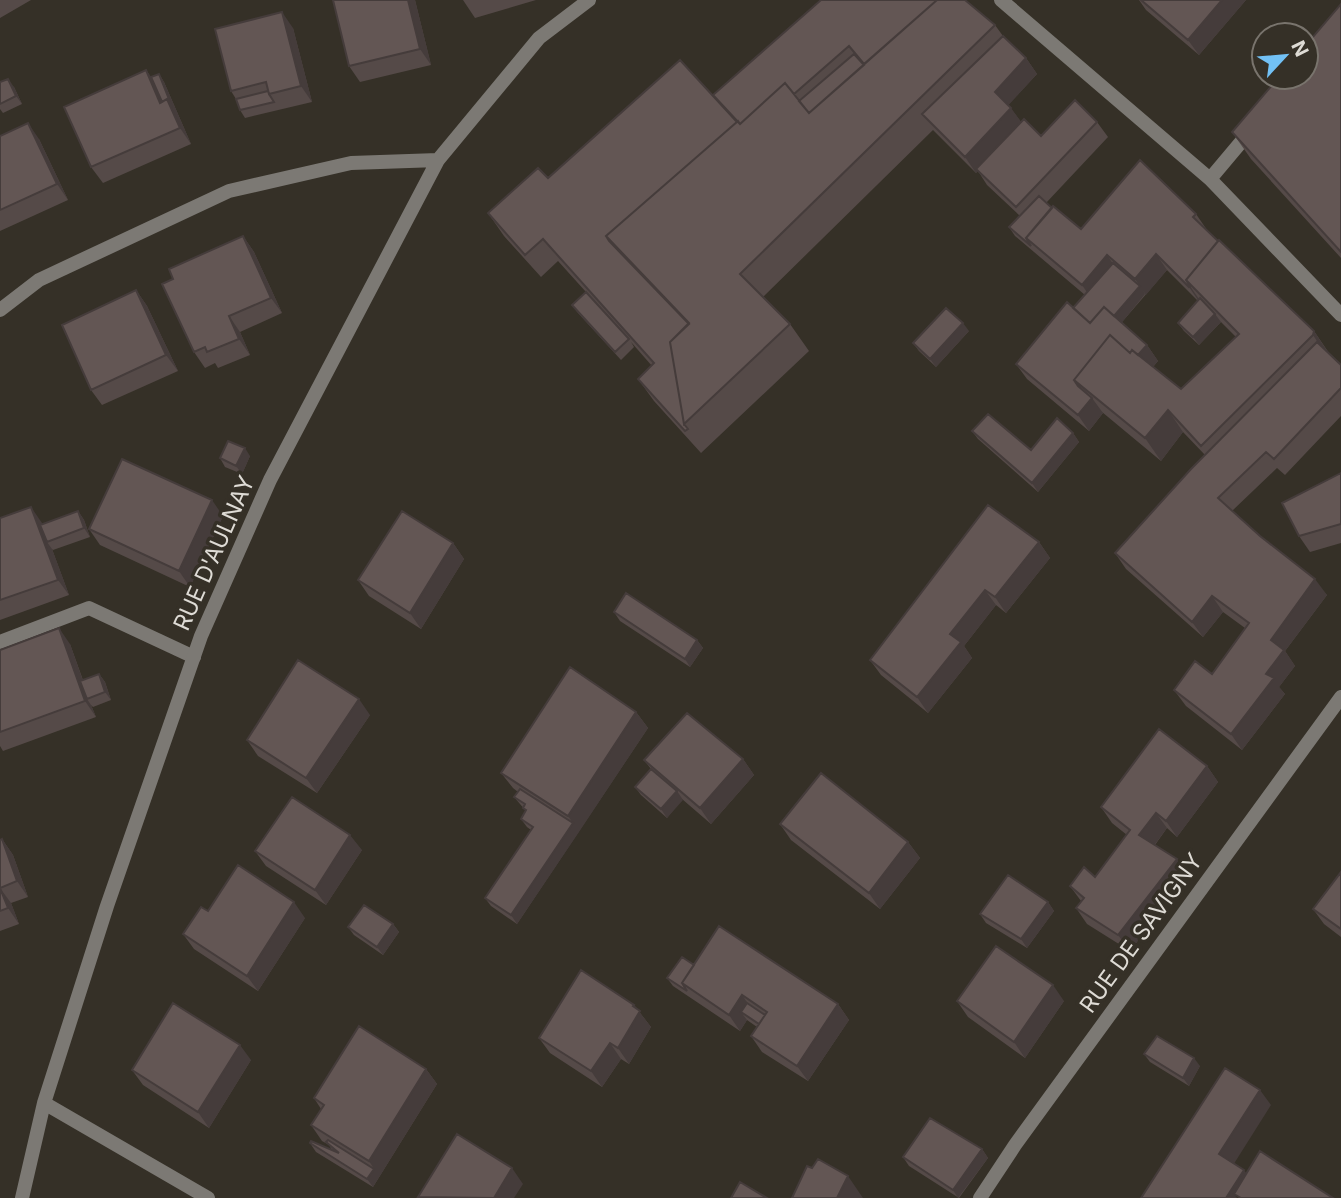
<svg xmlns="http://www.w3.org/2000/svg" width="1341" height="1198" viewBox="0 0 1341 1198" font-family="Inter,sans-serif">
<style>
.lines{fill:none;stroke-linecap:round;stroke-linejoin:round}
.service{stroke:#7c7974;stroke-width:14}
.minor{stroke:#7c7974;stroke-width:14}
.wall{fill:#554a48;fill-rule:evenodd}
.shaded-wall{fill:#453c3b}
.building{fill:#635654;stroke:#453c3b;stroke-width:2}
.labels{text-anchor:middle;stroke-width:7;stroke-linejoin:round;paint-order:stroke}
.street-label{font-size:23px;fill:#dedbd5;stroke:#353027}
</style>
<rect width="100%" height="100%" fill="#353027"/>
<g class="lines">
<path class="service" d="M0 642 89 608 194 657"/>
<path class="minor" d="M1001 0 1210 179 1341 315
M1210 179 1252 129
M0 310 39 280 229 191 351 163 438 160
M44 1103 208 1198
M22 1198 44 1103 107 906 201 636 270 480 438 160 539 38 589 0
M980 1198 1015 1145 1341 697"/>
</g>
<path class="wall" d="M0 0H31L0 18Z
M333 0H415L431 65 360 82 349 66Z
M463 0H536L475 18Z
M821 0 995 25 1003 36 1026 58 1037 74 1008 105 1021 122 1041 136 1097 122 1108 137 1046 203 1081 229 1196 214 1207 230 1314 331 1329 353 1341 365V416L1285 475 1277 468 1232 511 1327 595 1285 651 1295 666 1279 687 1285 694 1242 750 1186 706 1174 690 1212 674 1245 628 1223 612 1203 637 1126 569 1115 553 1205 455 1183 432 1161 461 1102 412 1103 413 1089 431 1027 379 1016 364 1073 308 1085 295 1015 236 1009 227 1020 216 987 185 978 171 976 173 933 130 763 297 790 324 809 351 701 453 654 401 638 379 652 366 631 342 634 347 621 360 578 313 572 305 586 292 558 261 541 277 504 236 488 213 548 178 713 95ZM1167 270 1198 301 1178 323 1184 331 1199 345 1221 322 1236 337 1181 389 1153 367 1158 361 1147 345 1122 322Z
M1139 0H1246L1199 55 1146 10Z
M1341 4V258L1251 159 1232 132Z
M293 28 312 102 245 118 240 110 236 99 231 91Z
M146 70 151 77 159 74 164 82 191 144 103 183 91 167Z
M0 82 14 87 22 104 3 113 0 109Z
M0 136 39 139 68 200 0 231Z
M243 236 254 252 282 313 240 332 250 355 218 368 215 363 205 368 194 352Z
M136 290 147 306 178 371 102 405 91 390Z
M969 331 936 367 919 351 913 343Z
M972 431 1031 450 1073 433 1079 442 1038 492 978 439Z
M250 456 242 474 225 467 220 458Z
M1341 473V543L1310 552 1299 536Z
M78 511 84 520 90 537 53 550 52 549 69 595 0 620V518L42 524Z
M223 516 190 587 100 545 89 529Z
M1039 542 1050 558 1006 613 996 605 964 646 972 658 928 713 881 675 870 660Z
M453 543 464 559 421 629 369 596 358 580Z
M614 612 697 640 703 648 690 667 620 621Z
M70 644 83 680 99 674 105 682 111 700 93 707 91 705 96 717 3 751 0 746V650Z
M636 712 648 728 517 924 491 906 485 898 531 830 527 827 521 819 526 811 514 797 518 792 513 788 501 773Z
M370 715 317 793 258 756 247 740Z
M743 759 754 775 711 824 682 799 667 818 641 795 635 787 651 769 644 760Z
M1207 766 1218 782 1177 837 1167 828 1155 845 1188 875 1130 951 1087 924 1076 908 1081 901 1070 886 1095 877 1127 835 1112 823 1101 807Z
M780 824 908 842 920 858 880 909 791 840Z
M2 839 13 855 28 897 11 903 19 924 0 931V840Z
M362 850 326 905 266 866 255 851Z
M1341 872V937L1324 924 1313 909Z
M1048 902 1054 911 1027 948 986 923 980 914Z
M305 918 258 991 194 949 183 934Z
M393 924 399 932 383 955 354 935 348 927Z
M694 965 838 1004 849 1020 808 1081 762 1052 751 1036 757 1027 747 1020 740 1031 673 986 667 978Z
M957 1001H1064L1025 1058 968 1017Z
M634 1005 651 1027 629 1064 621 1059 602 1087 550 1053 539 1038Z
M1144 1054 1200 1066 1189 1086 1150 1062Z
M251 1060 209 1128 143 1085 132 1070Z
M426 1069 437 1084 373 1187 316 1152 310 1143 332 1150 329 1145 322 1141 311 1125 321 1109 314 1098Z
M982 1149 988 1158 959 1198 909 1166 903 1157Z"/>
<path class="shaded-wall" d="M408 0H415L431 65 420 49Z
M1222 0H1246L1199 55 1188 40Z
M282 12 293 28 312 102 301 86Z
M1026 58 1037 74 1006 108 995 92Z
M146 70 157 85 167 109 160 103Z
M159 74 164 82 191 144 180 128 167 99Z
M8 79 14 87 22 104 16 96Z
M1011 108 1022 123 976 173 965 157Z
M28 123 39 139 68 200 57 184Z
M243 236 254 252 282 313 271 298Z
M1156 254 1167 270 1146 295 1135 279Z
M1107 255 1118 271 1093 301 1082 285Z
M1140 286 1145 294 1119 326 1113 317Z
M1190 286 1201 302 1200 303 1189 287Z
M136 290 147 306 178 371 166 355Z
M1215 314 1221 322 1199 345 1193 337Z
M229 316 240 332 250 355 239 339Z
M963 323 969 331 936 367 930 359Z
M1314 331 1329 354 1328 358 1313 335Z
M1147 345 1158 361 1146 375 1135 359Z
M1092 398 1103 413 1089 431 1078 415Z
M1168 410 1183 432 1161 461 1145 438Z
M1073 433 1079 442 1038 492 1032 483Z
M245 448 250 456 242 474 236 466Z
M212 500 223 516 190 587 179 571Z
M31 507 42 523 49 541 47 542 52 549 69 595 58 580Z
M78 511 84 520 90 537 84 528Z
M1039 542 1050 558 1006 613 995 597Z
M453 543 464 559 421 629 410 613Z
M1315 579 1327 595 1285 651 1295 666 1279 687 1285 694 1242 750 1231 734 1266 674 1271 640Z
M985 590 996 605 964 646 972 658 928 713 917 697 950 634Z
M1212 596 1223 612 1203 637 1192 622Z
M59 628 70 644 89 698 87 699 91 705 96 717 85 701Z
M697 640 703 648 690 667 685 659Z
M99 674 105 682 111 700 105 692Z
M359 699 370 715 317 793 306 778Z
M636 712 648 728 579 832 568 816Z
M743 759 754 775 711 824 700 808Z
M1207 766 1218 782 1177 837 1166 821Z
M677 791 683 800 667 818 661 809Z
M1156 813 1167 828 1150 851 1139 835Z
M573 823 579 832 517 924 511 915Z
M350 835 362 850 326 905 315 890Z
M2 839 13 855 28 897 17 881Z
M908 842 920 858 880 909 869 893Z
M1177 859 1188 875 1130 951 1118 935Z
M0 888 11 903 19 924 8 908Z
M294 902 305 918 258 991 247 976Z
M1048 902 1054 911 1027 948 1021 939Z
M393 924 399 932 383 955 377 947Z
M1053 985 1064 1001 1025 1058 1014 1042Z
M742 995 753 1011 741 1012 747 1020 740 1031 729 1015Z
M838 1004 849 1020 808 1081 797 1066Z
M634 1005 651 1027 629 1064 618 1048Z
M610 1043 621 1059 602 1087 591 1071Z
M240 1045 251 1060 209 1128 198 1112Z
M1194 1058 1200 1066 1189 1086 1183 1078Z
M426 1069 437 1084 373 1187 367 1179 374 1169 369 1161Z
M1260 1090 1271 1105 1230 1170 1219 1154Z
M982 1149 988 1158 958 1198 953 1190Z
M512 1168 523 1184 514 1198H494Z
M1244 1170 1255 1185 1234 1194 1237 1198H1226Z
M848 1176 863 1198H837Z"/>
<path class="building" d="M333 0H408L420 49 349 66Z
M821 0H937L864 64 849 46 794 94 785 83 740 124 713 95Z
M937 0H965L995 25 740 274 790 324 684 424 670 342 689 323 606 236 738 121 740 124 785 83 809 113Z
M1141 0H1222L1188 40Z
M1341 4V252L1232 132 1279 77H1306V45Z
M282 12 301 86 269 94 266 82 231 91 215 29Z
M1003 36 1026 58 995 92 1011 108 965 157 922 114Z
M854 54 864 65 809 113 799 101Z
M680 60 737 122 606 236 609 241 689 324 670 342 684 424 688 429 685 431 638 379 654 363 543 239 525 255 488 213 538 168 548 178Z
M146 70 160 103 167 99 180 128 91 167 64 107Z
M159 74 172 107 167 99 162 102 151 77Z
M8 79 16 96 0 104V82Z
M268 91 269 94 274 102 240 110 236 99Z
M1075 100 1097 122 1016 207 976 169 1024 119 1041 136Z
M28 123 57 184 0 210V136Z
M1140 160 1196 214 1193 217 1218 241 1186 280 1190 286 1189 287 1156 254 1135 279 1107 255 1082 285 1026 238 1053 206 1081 229Z
M1039 196 1052 208 1026 238 1031 246 1009 227Z
M243 236 271 298 229 316 239 339 207 352 205 347 194 352 162 284 173 279 169 269Z
M1219 240 1314 331 1313 335 1201 446 1168 410 1145 438 1074 380 1110 335 1130 353 1132 350 1181 389 1239 334 1186 280Z
M1113 263 1140 286 1114 316 1104 307 1090 323 1073 308Z
M136 290 166 355 91 390 62 325Z
M586 292 629 339 615 352 572 305Z
M1200 298 1215 314 1193 337 1178 323Z
M1067 302 1090 323 1104 307 1147 345 1138 355 1132 350 1130 353 1110 335 1074 380 1078 386 1092 398 1078 415 1016 364Z
M946 308 963 323 930 359 913 343Z
M1317 342 1341 365V388L1274 459 1266 452 1218 498 1260 536 1315 579 1271 640 1284 650 1266 674 1274 678 1231 734 1174 690 1195 661 1212 674 1249 623 1212 596 1192 622 1115 553 1191 469Z
M988 414 1031 450 1057 418 1073 433 1032 483 972 431Z
M228 441 245 448 236 466 220 458Z
M122 459 212 500 179 571 89 529Z
M1341 473V524L1299 536 1282 503Z
M988 505 1039 542 995 597 985 590 950 634 961 642 917 697 870 660Z
M31 507 58 580 0 600V518Z
M78 511 84 528 47 542 40 525Z
M402 511 453 543 410 613 358 580Z
M626 593 697 640 685 659 614 612Z
M59 628 85 701 0 732V650Z
M298 660 359 699 306 778 247 740Z
M570 667 636 712 568 816 501 773Z
M99 674 105 692 87 699 80 681Z
M687 713 743 759 700 808 644 760Z
M1159 729 1207 766 1166 821 1156 813 1139 835 1177 859 1118 935 1076 908 1084 898 1070 886 1084 867 1095 877 1130 830 1101 807Z
M651 769 677 791 661 809 635 787Z
M821 773 908 842 869 893 780 824Z
M520 789 573 823 511 915 485 898 533 827 521 819 526 810 523 808 525 804 514 797Z
M292 797 350 835 315 890 255 851Z
M2 839 17 881 0 888 8 908 0 911V840Z
M238 865 294 902 247 976 183 934 201 907 208 911Z
M1341 872V929L1313 909Z
M1008 875 1048 902 1021 939 980 914Z
M364 905 393 924 377 947 348 927Z
M719 926 838 1004 797 1066 751 1036 767 1012 742 995 729 1015 682 983Z
M996 946 1053 985 1014 1042 957 1001Z
M682 957 694 965 682 983 687 991 667 978Z
M581 970 634 1005 633 1006 640 1011 618 1048 610 1043 591 1071 539 1038Z
M173 1003 240 1045 198 1112 132 1070Z
M747 1003 765 1015 759 1024 741 1012Z
M359 1026 426 1069 369 1161 311 1125 324 1105 314 1098Z
M1157 1036 1194 1058 1183 1078 1144 1054Z
M1225 1068 1260 1090 1219 1154 1244 1170 1226 1198H1141Z
M930 1118 982 1149 953 1190 903 1157Z
M457 1134 512 1168 494 1198 418 1197Z
M328 1140 374 1169 367 1179 310 1143 311 1141 339 1153 326 1142Z
M1260 1151 1333 1198H1241L1234 1194Z
M818 1159 848 1176 837 1198H792L807 1166 812 1168Z
M740 1182 767 1198H731Z"/>
<g class="labels">
<g class="street-label">
<text transform="translate(214 553) rotate(-66)" y="8">RUE D'AULNAY</text>
<text transform="translate(1141 933) rotate(-54)" y="8">RUE DE SAVIGNY</text>
</g>
</g>
<g transform="translate(1285 56) rotate(64)"><circle r="33" fill="#353027" stroke="#79746d" stroke-width="2"/>
<path d="M0-5L12 26L0 18L-12 26Z" fill="#72c1f5"/>
<text y="-10" font-size="19" font-weight="bold" text-anchor="middle" fill="#dedbd5">N</text>
</g>
</svg>
